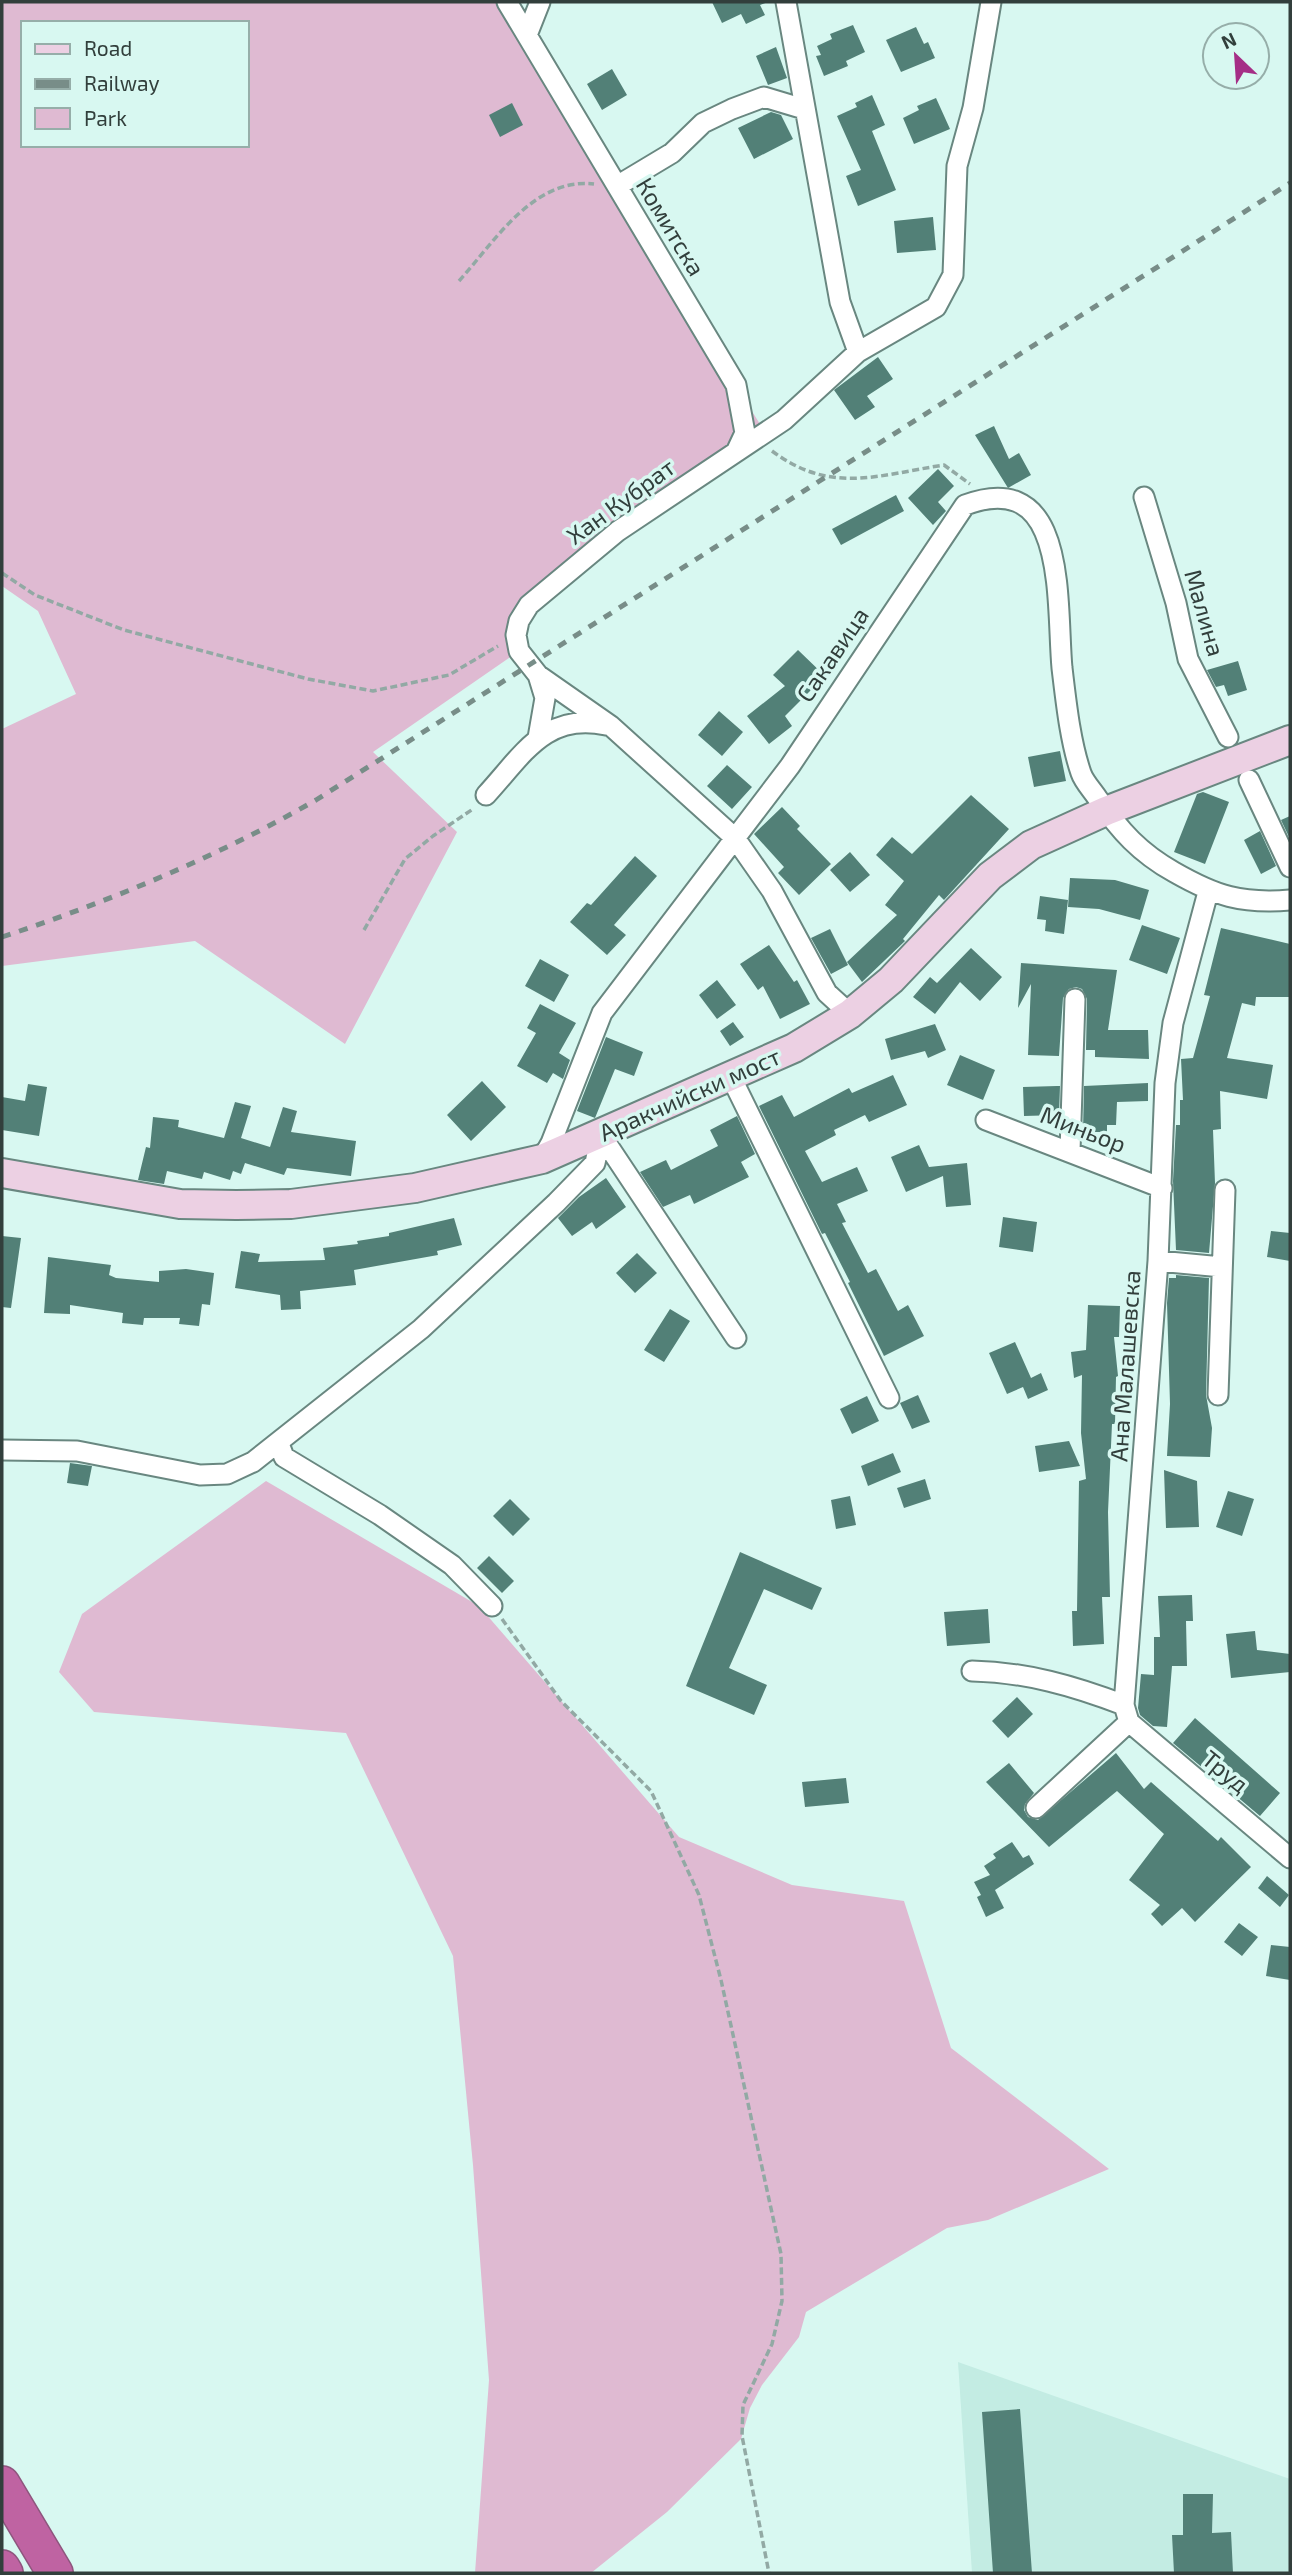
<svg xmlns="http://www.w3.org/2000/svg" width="1292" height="2575" viewBox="0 0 1292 2575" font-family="'Exo 2',sans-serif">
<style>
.built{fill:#c3ece3}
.green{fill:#dfbad2;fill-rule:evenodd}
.building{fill:#528077}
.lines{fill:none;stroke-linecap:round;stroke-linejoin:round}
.minor-casing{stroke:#698780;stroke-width:23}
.secondary-casing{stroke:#698780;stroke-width:32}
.motorway-casing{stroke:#8e567e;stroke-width:38}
.path{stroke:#92a9a4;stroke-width:3.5;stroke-dasharray:7 3.5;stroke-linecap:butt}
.minor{stroke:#fff;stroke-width:19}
.secondary{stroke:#ecd0e3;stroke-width:28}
.motorway{stroke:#bf63a2;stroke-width:35}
.rail{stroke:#788d88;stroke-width:5;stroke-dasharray:9 9;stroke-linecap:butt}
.labels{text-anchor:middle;stroke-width:7;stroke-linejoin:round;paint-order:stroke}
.street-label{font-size:24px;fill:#323f3c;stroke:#d8f8f1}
</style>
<rect width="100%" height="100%" fill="#d8f8f1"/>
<path class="built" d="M958 2362 1290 2479V2573H972Z"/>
<path class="green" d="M2 2H496L765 432 529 605 519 651 373 752 457 832 345 1044 195 941 2 966V729L76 694 38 611 2 586ZM23 23H247V145H23Z
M266 1481 479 1606 679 1837 792 1885 904 1901 951 2048 1109 2169 988 2220 947 2228 806 2312 799 2337 762 2385 750 2408 741 2439 667 2512 591 2573H475L489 2380 473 2165 453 1956 346 1733 94 1712 59 1672 82 1614Z"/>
<path class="building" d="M712 2H768L760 5 765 15 746 24 741 14 722 23Z
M853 25 865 52 846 61 848 66 824 76 816 56 821 55 817 46 832 39 830 34Z
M916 27 924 44 928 42 935 58 901 72 886 40Z
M776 47 787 78 768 85 756 56Z
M612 69 627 95 602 110 587 84Z
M872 95 885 125 872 131 896 190 858 206 846 176 861 170 837 116 857 107 855 103Z
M936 98 950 129 914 144 903 118 919 110 917 106Z
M512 103 523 125 500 137 489 115Z
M771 112 781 115 793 139 754 159 738 128Z
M933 217 936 250 897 253 894 221Z
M878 357 893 379 867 396 875 407 855 420 834 390Z
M994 426 1009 459 1019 453 1031 475 1008 488 975 435Z
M938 469 954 486 938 502 946 511 933 525 908 498Z
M896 495 904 511 841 545 832 529Z
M798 650 825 676 785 716 792 726 769 744 747 716 785 686 773 675Z
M1238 661 1247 690 1228 696 1224 685 1216 687 1207 670Z
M719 711 743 732 722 756 698 735Z
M1060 751 1066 781 1034 787 1028 757Z
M727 765 752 787 732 809 707 786Z
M1203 792 1229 802 1205 864 1174 852 1197 794Z
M971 795 1009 829 944 900 939 895 903 939 905 941 862 982 847 962 897 915 885 905 904 881 876 855 892 837 912 854Z
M782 807 800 826 797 829 831 864 799 895 778 873 784 867 754 834Z
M1290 816V839L1281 820Z
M1260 831 1276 866 1261 874 1244 840Z
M850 852 870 875 850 892 830 870Z
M635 856 657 876 614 925 626 935 607 955 570 922 587 903 591 905Z
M1070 878 1115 880 1149 890 1140 920 1099 909 1068 907Z
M1040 896 1068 900 1064 934 1045 931 1046 920 1037 919Z
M1142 925 1180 938 1167 974 1129 960Z
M1221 928 1290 944V997H1256L1255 1006 1242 1003 1227 1058 1273 1065 1267 1099 1220 1091 1221 1129 1213 1130 1215 1183 1209 1253 1176 1250 1173 1181 1176 1125H1180V1100H1183L1181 1059 1193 1058 1210 996 1204 995Z
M830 929 848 965 831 974 811 938Z
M769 945 794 982 797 980 810 1004 780 1019 763 986 758 990 740 964Z
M971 948 1002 977 980 1001 960 982 935 1014 913 997 930 977 937 983Z
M540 959 569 975 554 1002 525 986Z
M1021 963 1117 970 1108 1030H1148L1149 1059 1095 1057V1050H1086L1087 999 1082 989 1076 987 1069 989 1063 998 1059 1056 1028 1055 1031 984 1018 1008Z
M717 980 736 1005 717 1019 699 995Z
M540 1004 576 1023 559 1053 570 1060 563 1079 553 1073 547 1083 517 1066 536 1033 527 1028Z
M733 1022 744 1037 730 1046 720 1031Z
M935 1024 946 1050 928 1058 925 1051 891 1060 885 1039Z
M606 1037 643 1052 634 1076 615 1069 595 1118 577 1111Z
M960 1055 995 1070 983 1100 947 1085Z
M893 1075 907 1105 869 1122 865 1115 834 1130 836 1135 805 1151 822 1182 857 1167 868 1191 837 1204 846 1222 842 1223 868 1273 876 1269 898 1311 908 1305 924 1336 884 1356 848 1283 850 1282 825 1233 822 1234 759 1106 782 1095 794 1117 849 1088 852 1093Z
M482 1081 506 1107 471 1141 447 1115Z
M1148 1083V1101L1117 1102 1116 1125H1107V1132H1083L1084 1086Z
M28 1084 47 1087 39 1136 2 1130V1097L25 1101Z
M1057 1086H1060L1059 1115 1024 1116 1023 1087Z
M235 1102 251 1106 241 1138 270 1147 283 1107 297 1111 291 1132 356 1141 351 1176 287 1168 284 1175 245 1163 241 1174 233 1171 230 1180 204 1172 202 1179 167 1171 164 1184 138 1180 146 1147 150 1148 153 1117 179 1120 178 1127 224 1138Z
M737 1116 755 1154 741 1162 749 1177 694 1204 690 1195 663 1207 640 1172 666 1160 671 1170 718 1146 710 1130Z
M919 1145 929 1167 967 1163 971 1205 946 1207 943 1176 906 1192 891 1157Z
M606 1178 626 1207 596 1229 592 1222 572 1236 558 1218 579 1197Z
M1003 1217 1037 1222 1033 1252 999 1247Z
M454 1218 462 1245 437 1251 438 1255 354 1270 356 1285 300 1291 301 1309 281 1310 280 1295 235 1288 241 1251 260 1254 258 1262 325 1260 323 1248 358 1244 357 1241 389 1236V1233Z
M1271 1231 1290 1233V1261L1267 1257Z
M2 1236 21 1238 11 1308 2 1307Z
M637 1253 657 1273 635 1293 616 1273Z
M48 1257 111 1265 109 1275 116 1278 159 1282V1271L186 1269 214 1273 210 1305 202 1304 199 1326 179 1324 180 1318H144L143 1325 122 1323 123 1313 70 1305V1314L44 1313Z
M1176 1275 1209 1278 1206 1395 1212 1428 1210 1457 1167 1456 1170 1404 1167 1303 1169 1278H1176Z
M1088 1305 1120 1306 1119 1337H1114L1118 1376 1116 1377 1115 1424H1112L1108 1512 1110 1597H1102L1104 1644 1073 1646 1072 1611H1077L1079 1481 1086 1479 1081 1433 1082 1375 1074 1378 1071 1352 1086 1350Z
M670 1309 690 1321 664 1362 644 1350Z
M1015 1342 1031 1378 1041 1373 1048 1390 1028 1399 1023 1387 1007 1394 989 1353Z
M918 1395 930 1422 912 1429 900 1403Z
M867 1396 879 1421 852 1434 840 1409Z
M1069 1441 1080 1466 1039 1472 1035 1446Z
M893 1453 901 1472 868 1486 861 1466Z
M70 1463 92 1466 88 1486 67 1483Z
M1164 1470 1197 1481 1199 1527 1166 1528Z
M925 1479 931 1499 904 1508 897 1488Z
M1228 1491 1254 1499 1242 1536 1216 1527Z
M850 1496 856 1525 836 1529 831 1500Z
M510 1499 530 1519 513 1536 493 1516Z
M740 1552 822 1588 812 1610 764 1589 729 1668 767 1685 754 1715 686 1686Z
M489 1556 514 1581 502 1593 477 1568Z
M1192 1595 1193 1621H1186L1187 1666H1172L1167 1727 1153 1726 1140 1715 1138 1708 1141 1674 1154 1675V1637H1160L1158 1596Z
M988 1609 990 1643 947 1646 944 1612Z
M1255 1631 1257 1650 1290 1654V1672L1231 1678 1226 1634Z
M1017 1697 1033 1714 1008 1738 992 1721Z
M1195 1718 1280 1793 1260 1816 1173 1743Z
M1116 1753 1144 1789 1151 1782 1218 1841 1221 1837 1251 1867 1195 1922 1182 1908 1162 1926 1151 1914 1160 1905 1129 1880 1164 1834 1117 1791 1049 1847 986 1782 1009 1763 1034 1793 1025 1804 1024 1810 1028 1817 1038 1820Z
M846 1778 849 1803 805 1807 802 1782Z
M1012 1842 1023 1858 1029 1855 1034 1864 995 1890 1004 1908 986 1917 977 1897 981 1895 974 1882 990 1875 984 1866 996 1858 993 1854Z
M1267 1876 1289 1895 1280 1907 1258 1888Z
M1239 1923 1258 1937 1242 1956 1224 1942Z
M1271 1945 1290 1947V1980L1266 1976Z
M1020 2409 1032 2573H993L982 2412Z
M1183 2494H1213L1212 2533 1231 2532 1233 2573H1174L1172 2535H1183Z"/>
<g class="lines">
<g class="minor-casing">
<path id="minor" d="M507 2 736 385 745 433 737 450
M786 2 840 302 858 352
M527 35 540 2
M617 186 672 153 703 123 732 109 764 97 804 109
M1144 497 1176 603 1188 659 1228 737
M538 675 545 698 538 738
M1249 780 1290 867
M486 795C523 755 545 712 606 725
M850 1014 827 993 772 891 735 838 611 726 538 675 519 651 516 635 519 621 529 605 618 531 784 420 858 352 936 307 953 275 957 166 973 108 991 2
M731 1077 889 1398
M986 1120 1162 1188
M1070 1151 1075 999
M542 1159 551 1143 602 1013 790 766 965 505C1069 466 1056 604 1062 668 1066 701 1070 741 1081 773 1084 782 1093 791 1098 799 1120 831 1140 853 1174 872 1216 896 1241 904 1290 900
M1158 1261 1222 1267
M1218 1395 1225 1190
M279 1444 284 1457 380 1515 452 1565 492 1606
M2 1450 77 1451 200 1475 227 1474 253 1462 421 1329 556 1203 595 1163 601 1135 736 1338
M972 1671C1026 1672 1074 1686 1124 1705
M1129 1722 1290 1858
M1036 1808 1129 1722 1124 1705 1158 1261 1165 1083 1173 1023 1208 892"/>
</g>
<g class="secondary-casing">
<path id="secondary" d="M2 1173 180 1204 236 1205 291 1204 415 1188 542 1159 794 1048 850 1014 891 980 990 876 1031 845 1106 811 1290 740"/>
</g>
<g class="motorway-casing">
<path id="motorway" d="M2 2484 55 2573
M2 2568 5 2573"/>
</g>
<path class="path" d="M459 281C495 241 534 177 594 184
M772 451C831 495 878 475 944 465L970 484
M2 573 35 595 124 630 308 679 373 691 449 675 498 646
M364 930 405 859 433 836 473 809
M502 1619 561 1701 651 1791 699 1895 721 1980 781 2254 782 2301 772 2344 743 2405 742 2436 769 2573"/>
<use href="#minor" class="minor"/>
<use href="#secondary" class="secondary"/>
<use href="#motorway" class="motorway"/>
<path class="rail" d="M2 937C110 901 217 857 316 800L1290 183"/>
</g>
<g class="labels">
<g class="street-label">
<text transform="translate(670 227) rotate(59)" y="8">Комитска</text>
<text transform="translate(621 502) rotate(-36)" y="8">Хан Кубрат</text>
<text transform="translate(1204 613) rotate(74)" y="8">Малина</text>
<text transform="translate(833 655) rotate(-56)" y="8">Сакавица</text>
<text transform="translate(690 1095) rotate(-24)" y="8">Аракчийски мост</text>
<text transform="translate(1083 1130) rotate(21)" y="8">Миньор</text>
<text transform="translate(1126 1366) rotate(-86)" y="8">Ана Малашевска</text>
<text transform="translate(1225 1772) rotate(39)" y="8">Труд</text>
</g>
</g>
<rect width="1292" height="2575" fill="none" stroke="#323f3c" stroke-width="7"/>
<rect x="21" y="21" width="228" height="126" fill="#d8f8f1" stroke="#96aea9" stroke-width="2"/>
<rect x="35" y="44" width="35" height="10" fill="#ecd0e3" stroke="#96aea9" stroke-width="2"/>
<text x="84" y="56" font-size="21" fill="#323f3c">Road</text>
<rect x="35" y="79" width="35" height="10" fill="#788d88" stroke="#96aea9" stroke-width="2"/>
<text x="84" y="91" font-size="21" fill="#323f3c">Railway</text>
<rect x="35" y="108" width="35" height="21" fill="#dfbad2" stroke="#96aea9" stroke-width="2"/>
<text x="84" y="126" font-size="21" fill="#323f3c">Park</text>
<g transform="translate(1236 56) rotate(335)"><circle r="33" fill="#d8f8f1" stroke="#96aea9" stroke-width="2"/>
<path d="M0-5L12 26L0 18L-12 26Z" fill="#a52e86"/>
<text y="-10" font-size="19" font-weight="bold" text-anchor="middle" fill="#323f3c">N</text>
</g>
</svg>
